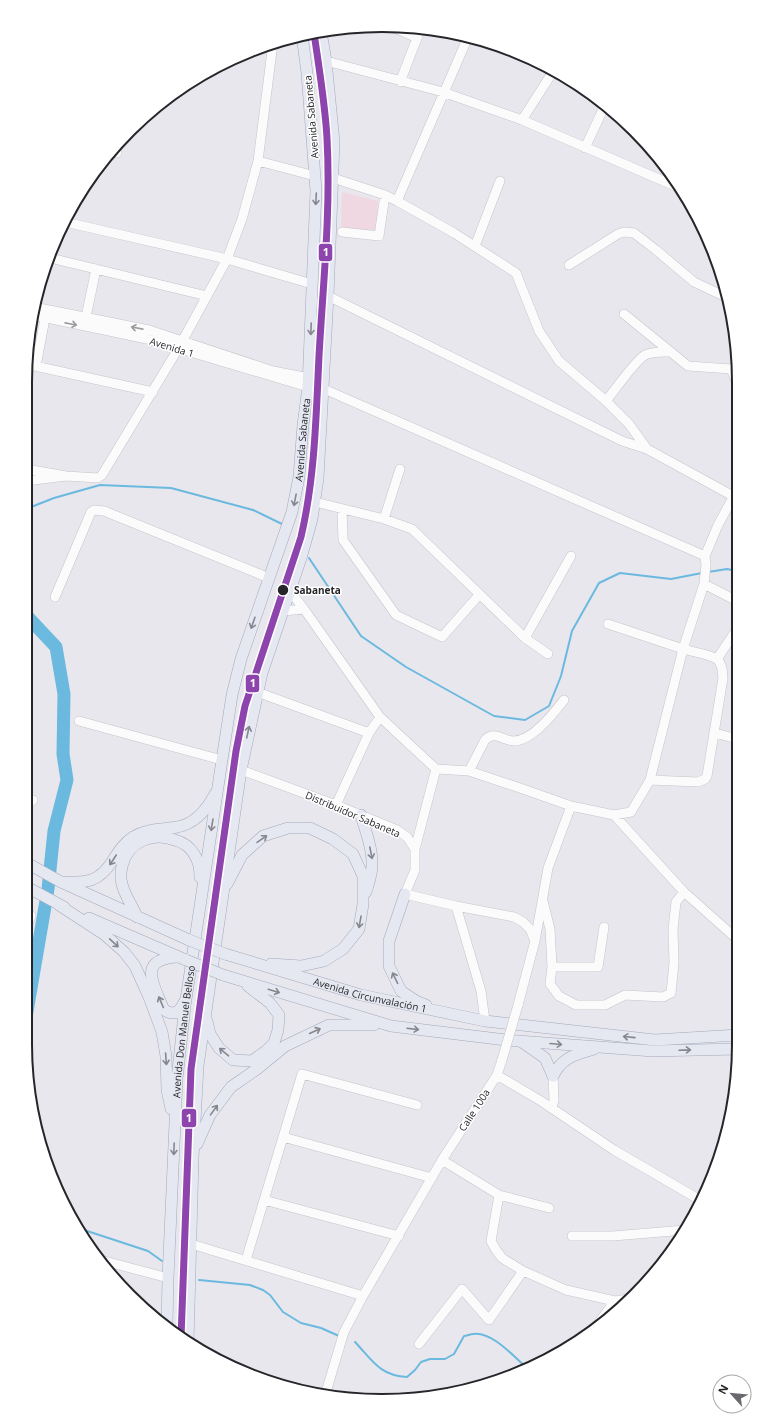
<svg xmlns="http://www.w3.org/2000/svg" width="764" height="1426" viewBox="0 0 764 1426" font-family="'Open Sans',sans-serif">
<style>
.green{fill:#f0d8e2}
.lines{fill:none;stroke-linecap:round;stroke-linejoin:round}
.stream{stroke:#6bb9df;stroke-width:2}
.river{stroke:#6bb9df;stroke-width:13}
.minor-casing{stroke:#c5c4c9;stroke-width:10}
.major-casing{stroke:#a3a9ba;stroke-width:12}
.minor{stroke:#fcfbfc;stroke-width:9}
.major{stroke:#e5e8f1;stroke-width:11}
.minor-bridge-casing{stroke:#c5c4c9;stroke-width:10;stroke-linecap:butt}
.major-bridge-casing{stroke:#a3a9ba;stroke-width:12;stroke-linecap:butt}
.minor-bridge{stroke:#fcfbfc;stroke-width:9}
.major-bridge{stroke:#e5e8f1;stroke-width:11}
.rail-1-casing{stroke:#fff;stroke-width:10}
.rail-1{stroke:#8e44ad;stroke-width:7}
.oneway{stroke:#86868e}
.oneway2{stroke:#9c9b9e}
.stop-dot{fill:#26252a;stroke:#fff;stroke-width:1.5}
.labels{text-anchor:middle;stroke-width:3;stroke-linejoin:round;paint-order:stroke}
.street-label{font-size:10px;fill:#26252a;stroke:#fff}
.stop-label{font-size:10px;font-weight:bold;fill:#26252a;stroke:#fff;text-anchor:start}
.rim{fill:none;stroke:#26252a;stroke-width:2}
.line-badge{stroke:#fff;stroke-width:1.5}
.badge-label{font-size:11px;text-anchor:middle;font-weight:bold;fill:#fff}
</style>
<rect width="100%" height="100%" fill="#e8e7ee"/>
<path class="green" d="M342 192 378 201 376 230 341 228Z"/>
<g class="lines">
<path class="stream" d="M26 509 54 498 100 485 171 488 253 510 282 524
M309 558 361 636 406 667 494 716 525 720 549 706 561 676 572 631 599 583 620 573 671 579 702 573
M708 572 727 569 737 571
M81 1229 148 1251 162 1261
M199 1280 250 1285 263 1290 270 1295 283 1312 301 1323 321 1328 339 1336
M355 1342C372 1360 380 1376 407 1377L415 1370 421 1362 430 1359H445L454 1354 464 1336C467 1336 470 1334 473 1334 492 1331 514 1357 527 1368"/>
<path class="river" d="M25 1023 48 889 54 831 67 780 63 754 64 694 56 647 25 614"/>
<g class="minor-casing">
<path id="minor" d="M392 27 417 38
M326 61 443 92 522 120 682 189
M400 82 421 28
M522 120 554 70
M585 148 605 105
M110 152 117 153
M258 161 315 176
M333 178 385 195 397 201 454 233 516 273 539 331 559 361 606 401 629 424 647 449
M397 201 468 37
M65 222 227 259 312 284
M342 232 379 236 385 195
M475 246 500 181
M50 258 207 296
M569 265 618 234 624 232 634 233 656 250 694 282 726 297
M328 296 622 441 647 449 733 496
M34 307 149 330 273 371 309 378
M624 314 688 366 731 369 736 365
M33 315 147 339 308 387
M86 317 96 269
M26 364 153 392
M36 366 46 313
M731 369 736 381
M324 389 705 556
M606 401C615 390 634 362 645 355 653 351 662 352 671 352
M66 476 98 478 102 475 178 349 227 259 242 219 258 161 273 43
M26 481 66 476 26 469
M315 502 384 519 412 529 525 638 548 654
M342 509 343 540 396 615 442 637 479 595
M384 519 400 469
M704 584 737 601
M55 597 91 512 94 510 104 511 269 578
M304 609 380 717 436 769 415 849V870L405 894 456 906 514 917 523 922 530 929 535 941
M283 611 304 609 290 591
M608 624 683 649 707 655 715 658 719 661 722 668 723 678 707 776 705 779 698 782 650 780
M525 638 571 556
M717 659 737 629
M257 692 369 733
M25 708 26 702H25
M79 721 222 760
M715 733 737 739
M436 769 469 771 520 788 571 806 614 815 631 812 650 780 683 649 704 584 706 565 705 556 718 525 736 492
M241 770 336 805 397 830 407 837 415 849
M469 771 485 740C494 730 504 741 514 741 533 740 553 714 564 700
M336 805 369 733 380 717
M25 807 33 800
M614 815 684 892 738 940
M543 901 550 929 552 967H598L604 927
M456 906 481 991 485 1021
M25 930 31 916 25 909
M552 967 550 984 559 996 576 1005H605L625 995 663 997 671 993 674 963 673 929 676 902 684 892
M518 1005 535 941 548 868 571 806
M497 1075 541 1101 614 1150 700 1200
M552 1108 554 1100 553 1076
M283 1137 432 1178
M442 1160 499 1195 491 1241 496 1250 502 1258 523 1271 566 1290 615 1301 628 1299
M499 1195 549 1208
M264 1200 399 1236
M572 1236H613L685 1230
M191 1244 363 1296
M97 1259 168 1278
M246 1260 302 1074 417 1105
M597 1325 615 1301
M419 1344 462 1289 489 1320 523 1271
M326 1392 344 1332 363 1296 442 1160 497 1075 502 1060"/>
</g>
<g class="major-casing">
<g id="major">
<path d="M361 815C365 830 372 846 372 861 373 872 369 882 366 892"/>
<path d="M25 862 61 882 189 940"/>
<path d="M61 882C86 883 99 883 113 860 119 851 124 843 133 837 149 828 161 830 177 827 196 824 207 809 215 794"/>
<path d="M227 884 242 855 263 836 288 828H310L333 839 353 854 363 876V904L359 929 343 949 324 961 301 966 271 964"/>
<path d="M25 886 64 907"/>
<path d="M405 894 389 941V966L401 991 416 1001 426 1005"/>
<path d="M59 905 105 935 124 952 135 966 149 997 162 1032 166 1056 167 1090 171 1109"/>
<path d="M137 917C133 907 124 894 122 884 120 878 121 871 122 866 128 841 153 832 175 840 182 842 190 847 194 854 199 861 200 869 200 877"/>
<path d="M89 918 186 960"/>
<path id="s1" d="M225 954 361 995 485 1021 655 1040 738 1035"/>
<path d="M178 957C137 959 153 983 163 1008 167 1013 171 1013 176 1013L181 1008 185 1001"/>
<path d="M223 975 391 1026 506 1040 653 1051 738 1049"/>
<path d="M207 1021 210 1034 219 1048 233 1060 252 1061 266 1051 274 1043 278 1030 279 1015 270 1003 248 986"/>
<path d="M522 1042 545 1058 553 1076"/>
<path d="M553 1076C562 1057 575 1055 594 1049"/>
<path d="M197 1144 210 1115 231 1087 257 1069 285 1046 329 1025H374"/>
<path id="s2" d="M167 1325 168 1278 177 1079 185 1006 222 760 232 695 241 659 292 512 299 477 303 425 308 387 316 191 307 73 302 35"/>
<path d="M188 1343 193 1158 198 1066 241 770 262 673 301 558 312 519 318 478 328 296 334 142 326 61 321 32"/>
</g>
</g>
<use href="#minor" class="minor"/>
<use href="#major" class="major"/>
<g class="minor-bridge-casing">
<path id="minor-bridge" d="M502 1060 518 1005"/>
</g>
<g class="major-bridge-casing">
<path id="major-bridge" d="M189 940 225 954
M186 960 223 975"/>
</g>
<use href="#minor-bridge" class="minor-bridge"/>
<use href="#major-bridge" class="major-bridge"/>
<g class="rail-1-casing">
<path id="rail-1" d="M181 1338 191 1069 236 751 245 706 301 537C315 477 316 417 319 356 323 284 331 211 327 138 325 103 319 68 314 33"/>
</g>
<use href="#rail-1" class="rail-1"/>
</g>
<defs><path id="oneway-shaft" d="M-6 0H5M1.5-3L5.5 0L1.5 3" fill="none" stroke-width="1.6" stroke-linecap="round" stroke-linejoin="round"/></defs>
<g class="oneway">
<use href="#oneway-shaft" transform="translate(316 199) rotate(93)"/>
<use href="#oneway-shaft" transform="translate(311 329) rotate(92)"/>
<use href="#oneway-shaft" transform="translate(295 500) rotate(101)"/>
<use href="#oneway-shaft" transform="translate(253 623) rotate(109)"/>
<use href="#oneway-shaft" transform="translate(248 732) rotate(-78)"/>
<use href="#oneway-shaft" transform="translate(212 825) rotate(99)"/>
<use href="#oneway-shaft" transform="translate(262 839) rotate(-35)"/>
<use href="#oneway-shaft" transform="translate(371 853) rotate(79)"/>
<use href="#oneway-shaft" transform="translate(113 860) rotate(123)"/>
<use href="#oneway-shaft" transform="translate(360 922) rotate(100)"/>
<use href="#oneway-shaft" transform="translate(114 943) rotate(43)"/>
<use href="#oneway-shaft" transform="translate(395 978) rotate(-116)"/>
<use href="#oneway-shaft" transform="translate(274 991) rotate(17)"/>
<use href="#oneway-shaft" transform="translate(161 1002) rotate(-113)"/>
<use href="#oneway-shaft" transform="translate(413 1029) rotate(7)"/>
<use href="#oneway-shaft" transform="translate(315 1031) rotate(-24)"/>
<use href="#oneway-shaft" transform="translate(629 1037) rotate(-174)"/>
<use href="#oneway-shaft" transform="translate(556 1044) rotate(5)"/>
<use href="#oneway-shaft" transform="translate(685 1050) rotate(-2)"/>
<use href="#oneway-shaft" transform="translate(224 1052) rotate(-140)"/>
<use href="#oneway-shaft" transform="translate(166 1059) rotate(86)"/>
<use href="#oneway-shaft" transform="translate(214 1110) rotate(-54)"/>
<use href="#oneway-shaft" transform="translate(174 1149) rotate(92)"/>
</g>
<g class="oneway2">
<use href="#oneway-shaft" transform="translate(71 324) rotate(11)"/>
<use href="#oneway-shaft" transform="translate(137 328) rotate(-169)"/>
</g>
<circle class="stop-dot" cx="283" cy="590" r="6"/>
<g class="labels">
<g class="street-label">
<text transform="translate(311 117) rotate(-95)" y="4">Avenida Sabaneta</text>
<text transform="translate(172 347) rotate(17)" y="4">Avenida 1</text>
<text dy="4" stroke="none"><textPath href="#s2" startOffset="900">Avenida Sabaneta</textPath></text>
<text transform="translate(353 814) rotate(23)" y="4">Distribuidor Sabaneta</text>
<text dy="4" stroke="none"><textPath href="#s1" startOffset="151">Avenida Circunvalación 1</textPath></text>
<text dy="4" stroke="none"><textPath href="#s2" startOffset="294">Avenida Don Manuel Belloso</textPath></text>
<text transform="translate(474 1110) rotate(-57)" y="4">Calle 100a</text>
</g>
<g class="stop-label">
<text x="294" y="594">Sabaneta</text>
</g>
</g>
<path d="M0 0H764V1426H0ZM382 32H382A350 350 0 0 1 732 382V1044A350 350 0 0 1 382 1394H382A350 350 0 0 1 32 1044V382A350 350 0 0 1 382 32Z" fill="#fff" fill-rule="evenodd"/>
<path class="rim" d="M382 32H382A350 350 0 0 1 732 382V1044A350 350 0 0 1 382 1394H382A350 350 0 0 1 32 1044V382A350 350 0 0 1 382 32Z"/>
<g class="line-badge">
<rect x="318" y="243" width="15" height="19" rx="4" fill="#8e44ad"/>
<rect x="245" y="674" width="15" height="19" rx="4" fill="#8e44ad"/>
<rect x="181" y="1108" width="16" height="20" rx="4" fill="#8e44ad"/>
</g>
<g class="badge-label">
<text x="326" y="256">1</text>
<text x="253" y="687">1</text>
<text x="189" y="1122">1</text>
</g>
<g transform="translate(732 1394) rotate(297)"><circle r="19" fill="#ffffff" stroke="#a8a8aa"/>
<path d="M0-3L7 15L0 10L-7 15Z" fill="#6a696f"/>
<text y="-6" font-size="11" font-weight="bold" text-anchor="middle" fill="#26252a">N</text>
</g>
</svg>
